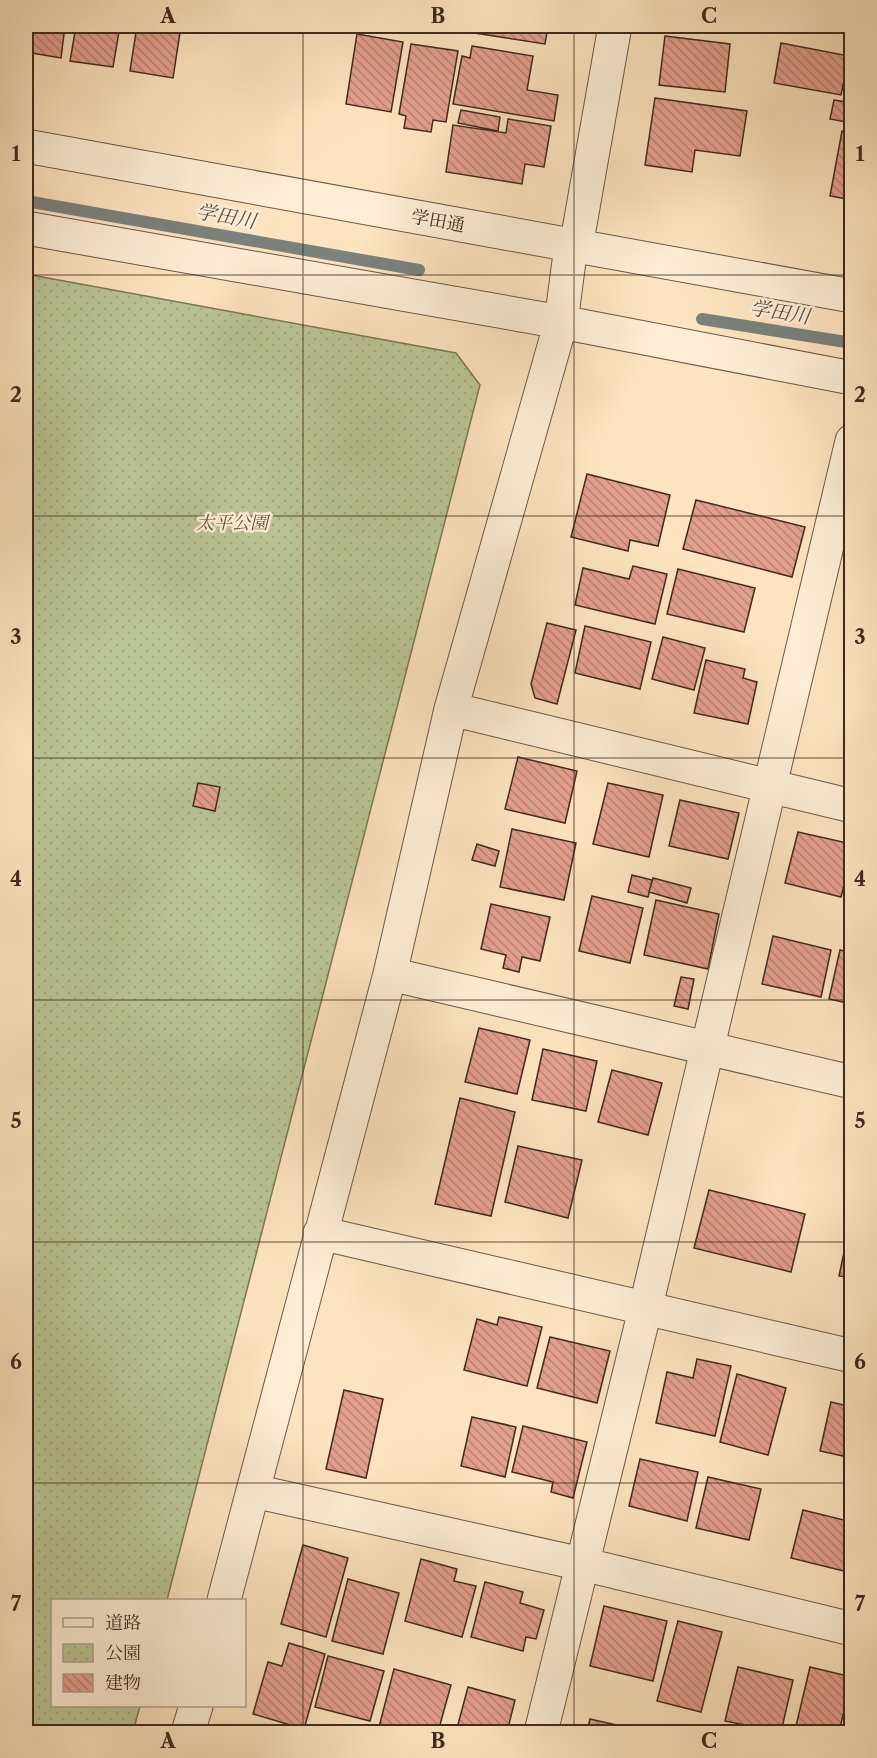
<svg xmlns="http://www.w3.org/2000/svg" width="877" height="1758" viewBox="0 0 877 1758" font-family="'Libre Caslon Text','Noto Serif JP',serif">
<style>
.park{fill:url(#park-dots);stroke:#7c785a;stroke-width:1.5}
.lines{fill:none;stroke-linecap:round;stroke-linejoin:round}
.stream{stroke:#7a827c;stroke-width:12}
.building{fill:url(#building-back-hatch);stroke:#3f2a1f;stroke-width:1.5}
.street-casing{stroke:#6e5847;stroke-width:35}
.street{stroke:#feedd5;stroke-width:33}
.grid{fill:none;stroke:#3f2a1f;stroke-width:1.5;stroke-opacity:0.55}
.labels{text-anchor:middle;stroke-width:5;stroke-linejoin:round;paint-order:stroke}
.street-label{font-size:18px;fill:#3f2a1f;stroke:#feedd5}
.park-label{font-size:18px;font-style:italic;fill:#5e513d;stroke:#feedd5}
.water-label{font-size:20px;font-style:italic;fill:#584e46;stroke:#feedd5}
.neatline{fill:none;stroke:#3f2a1f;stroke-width:2}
.grid-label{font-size:20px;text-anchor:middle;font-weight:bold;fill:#3f2a1f}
</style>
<defs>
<pattern id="park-dots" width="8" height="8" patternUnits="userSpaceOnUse" patternTransform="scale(1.5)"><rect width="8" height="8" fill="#bac596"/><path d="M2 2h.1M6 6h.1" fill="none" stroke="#a1a981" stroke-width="1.8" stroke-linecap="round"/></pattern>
<pattern id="building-back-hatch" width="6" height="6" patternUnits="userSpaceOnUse" patternTransform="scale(1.5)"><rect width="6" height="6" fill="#e39f8e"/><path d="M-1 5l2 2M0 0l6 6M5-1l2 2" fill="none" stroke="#b98273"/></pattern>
</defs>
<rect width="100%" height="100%" fill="#fde3bf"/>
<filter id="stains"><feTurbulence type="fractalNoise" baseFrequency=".00333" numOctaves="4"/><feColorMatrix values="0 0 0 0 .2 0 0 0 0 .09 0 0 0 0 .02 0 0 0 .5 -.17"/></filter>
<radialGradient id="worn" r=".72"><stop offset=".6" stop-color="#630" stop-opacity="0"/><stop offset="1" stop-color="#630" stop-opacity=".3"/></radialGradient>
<path class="park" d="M26 274 456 353 480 385 167 1600H52V1706H140L133 1732H26Z"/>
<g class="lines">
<path class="stream" d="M26 201 419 270
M702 319 852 343"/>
</g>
<path class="building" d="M26 26H65L61 58 26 52Z
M76 26H120L113 67 70 61Z
M137 26H181L173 78 130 71Z
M476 26H548L545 44 475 33Z
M357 34 403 42 391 112 346 104Z
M665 36 730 44 725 92 659 85Z
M781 43 849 56 841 95 774 83Z
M411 44 458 51 446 122 433 120 431 132 404 128 406 116 399 114Z
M472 46 533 56 527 90 558 95 554 121 453 104 462 56 470 58Z
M655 98 747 111 740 156 695 150 692 172 645 165Z
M834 100 852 103V123L830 119Z
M461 110 500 117 498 131 458 123Z
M508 119 551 126 544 167 525 164 522 184 446 172 453 125 506 133Z
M842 131 852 132V200L830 196Z
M587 474 670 495 658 546 630 540 628 551 571 537Z
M696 500 805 527 792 577 683 549Z
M633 566 667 574 655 624 575 605 583 568 629 579Z
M678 569 755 588 744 632 667 614Z
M547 623 576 630 557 704 535 698 531 684Z
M585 626 651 642 640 689 575 673Z
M663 637 705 648 694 690 652 679Z
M706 660 745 669 743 678 757 682 748 724 694 713Z
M518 757 577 771 565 823 505 809Z
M198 783 220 787 215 811 193 806Z
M608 783 663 795 649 857 593 844Z
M680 800 739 813 728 859 669 846Z
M512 829 576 843 564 900 500 887Z
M798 832 852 844V856L841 897 785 883Z
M477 844 499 851 495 866 472 860Z
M632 875 652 880 648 897 628 892Z
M653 878 691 888 687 903 649 892Z
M592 896 643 908 630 963 579 951Z
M656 900 719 914 708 969 644 955Z
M491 904 550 917 540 961 522 957 519 972 503 968 506 955 481 949Z
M773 936 831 950 821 997 762 984Z
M840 950 852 953V1004L829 999Z
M681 977 694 979 688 1009 674 1006Z
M479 1028 530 1040 517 1094 465 1082Z
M543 1049 597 1061 586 1111 532 1100Z
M612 1070 662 1083 648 1135 598 1122Z
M460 1098 515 1112 491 1216 435 1204Z
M518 1146 582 1160 568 1218 505 1202Z
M709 1190 805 1214 791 1272 694 1248Z
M850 1224H852V1278L839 1276Z
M499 1317 542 1327 527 1386 464 1370 477 1319 497 1325Z
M550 1337 610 1351 597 1403 537 1388Z
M697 1359 731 1366 715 1436 656 1423 667 1372 693 1378Z
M737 1374 786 1388 768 1455 720 1442Z
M344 1390 383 1399 366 1478 326 1469Z
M831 1402 852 1407V1458L820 1451Z
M472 1417 516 1427 505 1477 461 1466Z
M523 1426 587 1442 573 1498 551 1492 553 1482 512 1472Z
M640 1459 698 1472 687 1521 629 1506Z
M708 1477 761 1489 749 1540 696 1528Z
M803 1510 852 1522V1573L791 1558Z
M303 1545 348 1558 326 1637 281 1624Z
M421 1559 457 1569 454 1581 476 1586 462 1637 405 1621Z
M348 1579 399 1593 383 1654 332 1641Z
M485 1582 523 1592 520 1603 544 1610 536 1639 526 1637 523 1651 471 1637Z
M604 1606 667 1621 653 1681 590 1666Z
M678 1621 722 1632 701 1712 657 1701Z
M289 1643 325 1654 304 1729 253 1714 268 1662 282 1666Z
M328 1656 384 1671 370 1721 315 1707Z
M738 1667 793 1680 781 1732 725 1721Z
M810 1667 852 1677 839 1732H822L796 1726Z
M394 1669 451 1685 438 1732H399L379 1727Z
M468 1687 515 1700 507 1732H456Z
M852 1704V1732H845Z
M590 1719 639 1730 638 1732H587Z"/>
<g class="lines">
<g class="street-casing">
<path id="street" d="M26 146 852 296
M26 228 561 322 852 378
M576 247 615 26
M451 709 852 806
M390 974 852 1082
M320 1233 852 1356
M254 1491 582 1564 852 1629
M224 1600 390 974 451 709 561 322 571 246
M188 1732 196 1706
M541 1732 646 1306 852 441"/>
</g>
<use href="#street" class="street"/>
</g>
<path class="grid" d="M303 26V1732M574 26V1732M26 275H852M26 516H852M26 758H852M26 1000H852M26 1242H852M26 1483H852"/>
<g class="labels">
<g class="street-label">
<text transform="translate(438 221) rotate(10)" y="6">学田通</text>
</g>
<g class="park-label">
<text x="232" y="529">太平公園</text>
</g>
<g class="water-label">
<text transform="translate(226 216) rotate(10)" y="7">学田川</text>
<text transform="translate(780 312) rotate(9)" y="7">学田川</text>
</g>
</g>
<rect width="877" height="1758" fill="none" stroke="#fde3bf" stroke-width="66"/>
<rect x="51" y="1599" width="195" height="108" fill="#feedd5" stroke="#b29f8c" stroke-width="1.5"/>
<rect x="63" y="1618" width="30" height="9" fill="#feedd5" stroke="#b29f8c" stroke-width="1.5"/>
<text x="105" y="1629" font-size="18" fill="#3f2a1f">道路</text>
<rect x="63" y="1644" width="30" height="18" fill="url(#park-dots)" stroke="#b29f8c" stroke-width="1.5"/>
<text x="105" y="1659" font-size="18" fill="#3f2a1f">公園</text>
<rect x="63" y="1674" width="30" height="18" fill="url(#building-back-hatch)" stroke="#b29f8c" stroke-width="1.5"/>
<text x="105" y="1689" font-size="18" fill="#3f2a1f">建物</text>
<rect x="33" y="33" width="811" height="1692" class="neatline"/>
<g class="grid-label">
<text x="168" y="23">A</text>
<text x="438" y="23">B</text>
<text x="709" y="23">C</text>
<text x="16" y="161">1</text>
<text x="860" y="161">1</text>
<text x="16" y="402">2</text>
<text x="860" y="402">2</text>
<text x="16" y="644">3</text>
<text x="860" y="644">3</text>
<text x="16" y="886">4</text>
<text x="860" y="886">4</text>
<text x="16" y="1128">5</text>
<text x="860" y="1128">5</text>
<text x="16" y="1369">6</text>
<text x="860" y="1369">6</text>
<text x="16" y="1611">7</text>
<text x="860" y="1611">7</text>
<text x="168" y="1748">A</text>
<text x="438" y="1748">B</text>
<text x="709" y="1748">C</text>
</g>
<rect width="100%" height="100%" filter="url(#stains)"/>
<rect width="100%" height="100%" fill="url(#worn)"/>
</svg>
